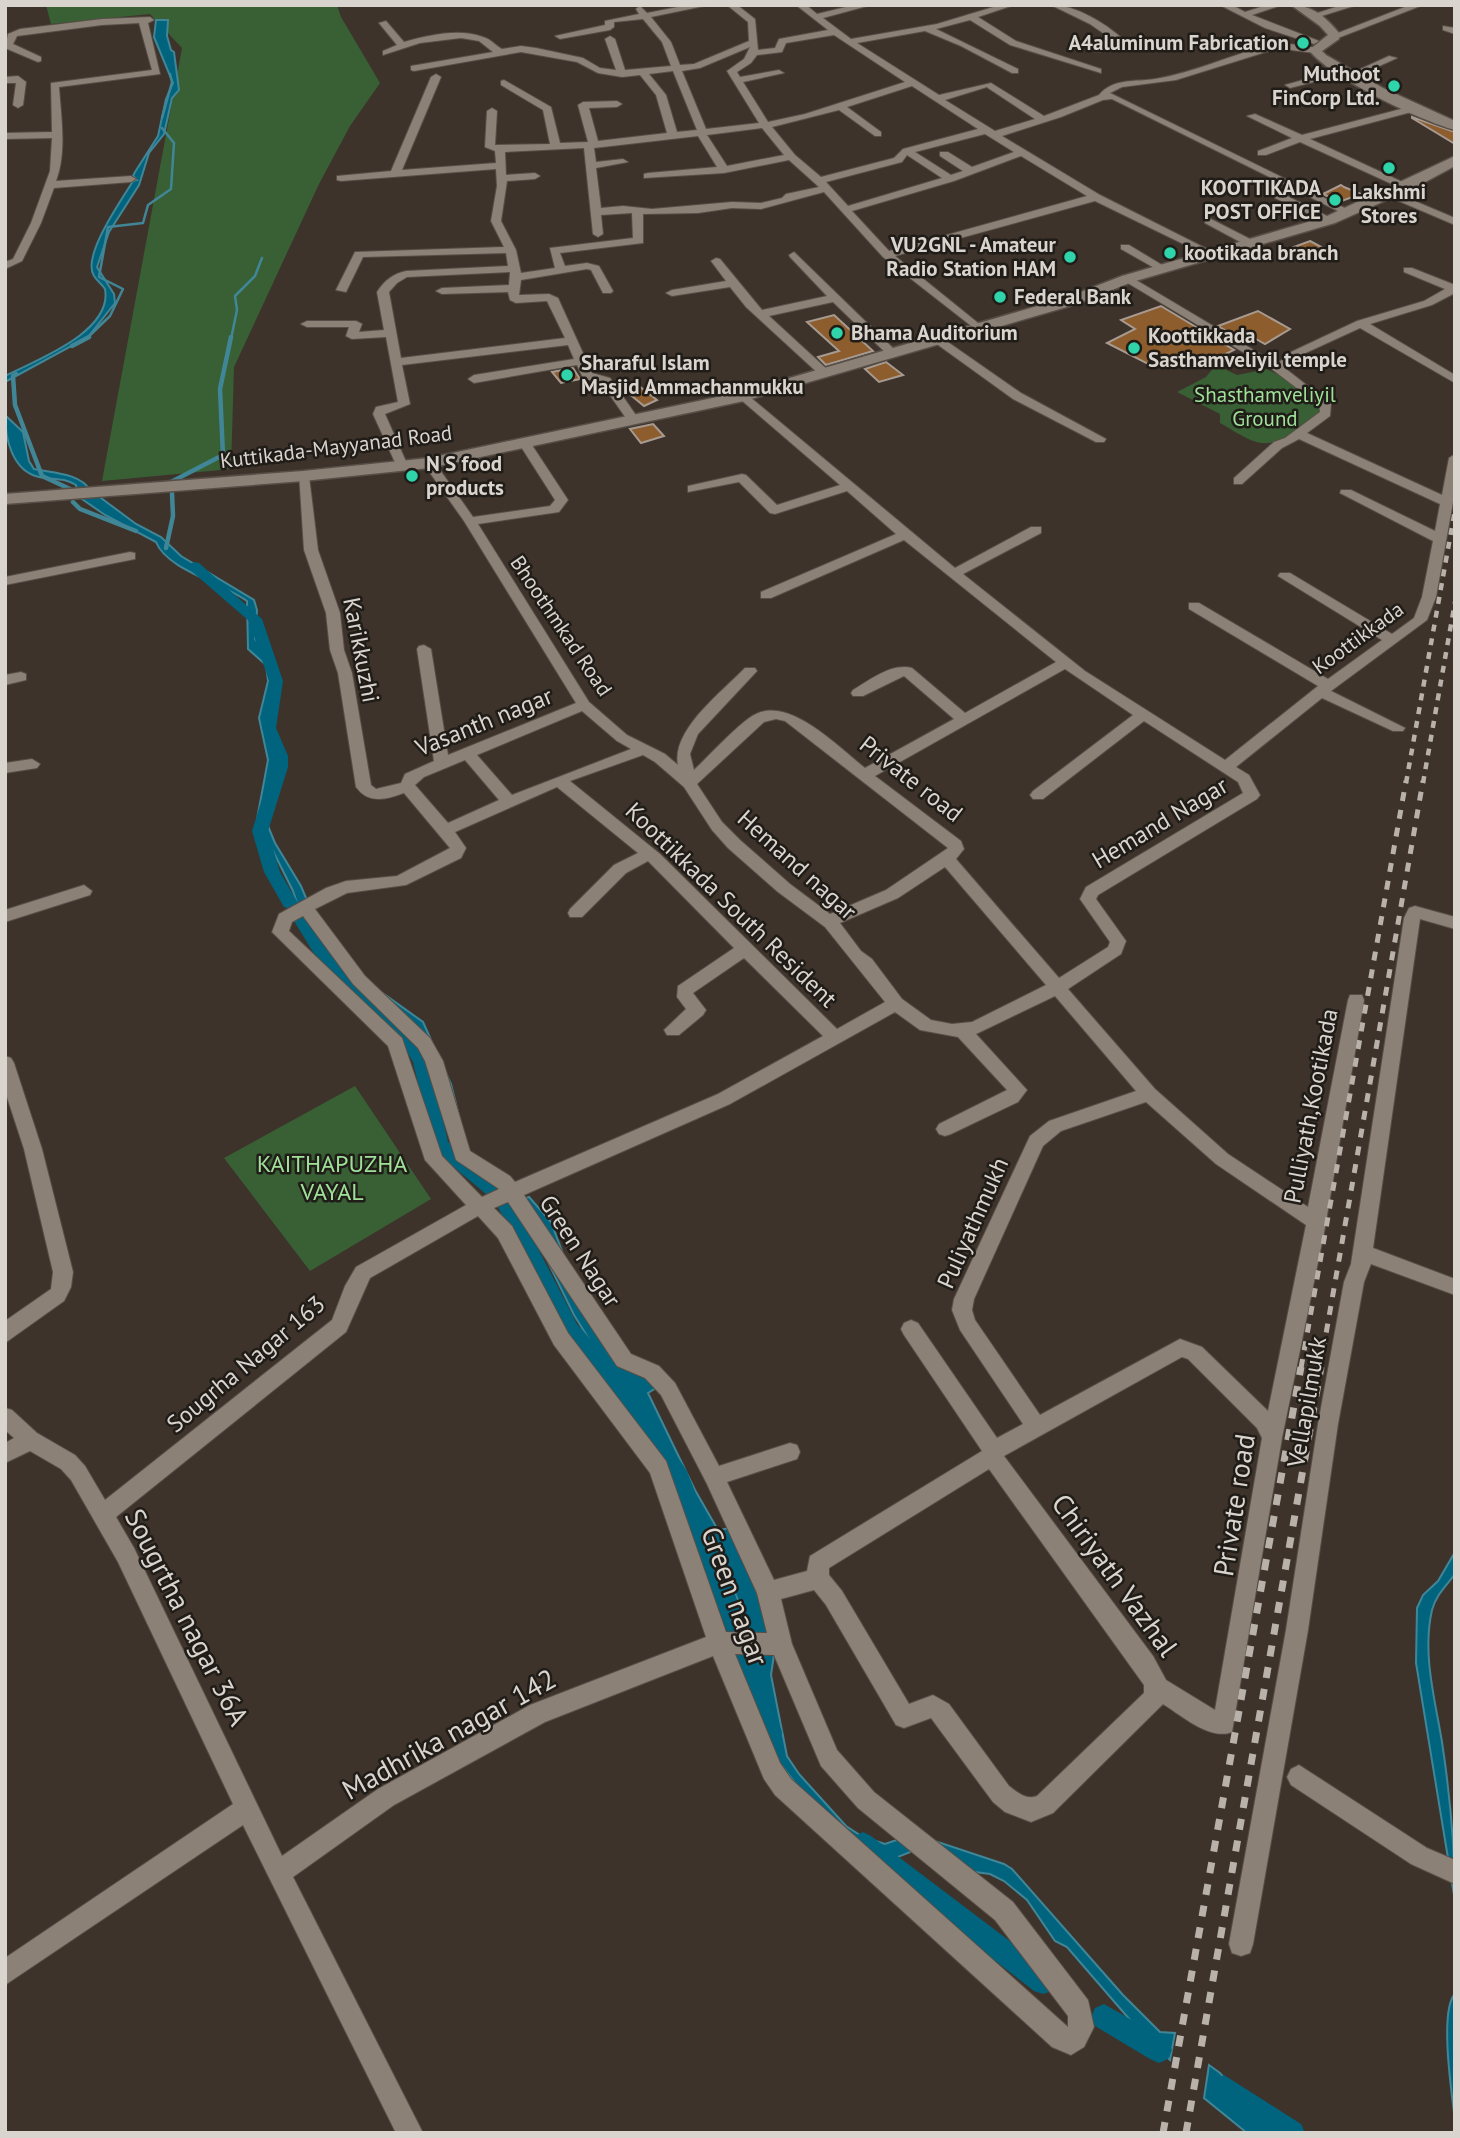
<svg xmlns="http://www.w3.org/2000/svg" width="1460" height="2138" viewBox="0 0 1460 2138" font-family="'PT Sans',sans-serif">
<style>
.green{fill:#386034}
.water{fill:#00647f;stroke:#418697;stroke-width:2}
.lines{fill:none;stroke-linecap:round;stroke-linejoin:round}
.stream-far1{stroke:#418697;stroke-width:2.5}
.stream{stroke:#418697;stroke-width:4.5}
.canal{fill:#00647f;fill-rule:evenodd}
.building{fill:#8d5d2e;stroke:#a79b91;stroke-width:2}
.street-casing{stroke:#574f47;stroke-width:2}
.secondary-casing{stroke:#574f47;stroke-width:3}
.street{fill:#8c8177;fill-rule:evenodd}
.secondary{fill:#8c8177;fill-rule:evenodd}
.rail-far2{stroke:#b9b2ab;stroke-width:4.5;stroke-dasharray:7 7;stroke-linecap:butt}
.rail-far1{stroke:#b9b2ab;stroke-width:5;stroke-dasharray:9 9;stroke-linecap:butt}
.rail{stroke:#b9b2ab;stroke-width:7;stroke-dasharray:11 11;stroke-linecap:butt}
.poi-dot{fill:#30d4aa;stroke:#201c18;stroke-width:2.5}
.labels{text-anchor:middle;stroke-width:5;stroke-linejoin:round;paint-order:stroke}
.far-poi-label{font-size:21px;font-weight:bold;fill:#dad4ce;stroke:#201c18;text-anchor:start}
.far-park-label{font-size:21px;fill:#9fe199;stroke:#201c18}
.far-street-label{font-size:21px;fill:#dad4ce;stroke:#201c18}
.street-label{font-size:24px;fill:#dad4ce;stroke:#201c18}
.park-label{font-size:24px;fill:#9fe199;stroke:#201c18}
.near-street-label{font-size:28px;fill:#dad4ce;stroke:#201c18}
</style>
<rect width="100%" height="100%" fill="#3d332b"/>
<path class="green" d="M46 5H337L341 17 380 83 350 126 319 184 234 367 231 469 102 481 182 48 150 14 51 24Z
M1216 365 1237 375 1267 369 1299 386 1321 410C1314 420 1306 425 1296 432 1262 453 1252 441 1220 423V414L1177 392 1206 377Z
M355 1086 431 1199 310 1271 224 1158Z"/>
<path class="water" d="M156 20H168L167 36 171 50 174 52 179 90 172 98 164 134 149 153 139 185 109 232 97 267 114 294 115 303 88 337 5 382V376C36 360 113 332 105 289 102 284 97 281 94 276 81 256 123 198 133 181L137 180 133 176 135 172 158 136 166 99 173 83 154 37Z
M5 415 23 432 29 461 34 469C52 473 80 473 90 490L77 492 76 485C63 477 53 480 39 477 12 471 5 438 5 415Z
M97 495 136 524 161 537 181 556 254 600 257 610 255 639 278 673 270 714 278 758 267 811 268 826 275 843 301 886 311 910 366 981 423 1022 451 1084 467 1147 475 1161 495 1178 507 1200 453 1157 441 1087 422 1040 335 968 309 940 293 891 257 819 268 760 259 718 268 681 266 665 248 649 247 601C223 583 167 570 156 542L105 515 79 497Z
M529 1197 551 1222 586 1314 656 1388 648 1393 695 1490 718 1530 731 1528 775 1638 752 1636 717 1547 675 1477 652 1425 626 1383 597 1352 574 1315 518 1201Z
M1455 1552V1574C1446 1586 1436 1595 1432 1610 1422 1654 1435 1699 1442 1742 1450 1795 1455 1848 1455 1901L1416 1663 1417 1608 1423 1595 1438 1581Z
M755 1647 775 1648 771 1675 787 1756 799 1774 846 1826 863 1837 885 1844 914 1834 1004 1864 1012 1869 1123 1995 1160 2032 1175 2033 1170 2060 1137 2028 1067 1947 1055 1941 1027 1900 1004 1881 990 1874 967 1871 915 1850 888 1861 868 1854 829 1826 767 1747Z
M1455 1994V2120C1452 2096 1439 2010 1455 1994Z
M1209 2065 1220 2073 1274 2133H1247L1204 2098Z"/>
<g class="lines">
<path class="stream-far1" d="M162 118 172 82 170 74
M86 339 110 316 123 289 99 277 108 227 143 223 148 205 171 189 174 143 162 128
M231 339 237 310 235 296 255 276 262 258"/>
<path class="stream" d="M72 346 89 337
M16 374 13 376 15 405 42 476 70 489
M171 482 223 455 220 389 231 337
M73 502 80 509 136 531
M166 548 173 516 172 493"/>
<path class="canal" d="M194 562 199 563 262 619 283 681 276 728 288 756V767L268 831 280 872 298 903 290 909 284 907 264 872 252 831 272 767 274 756 262 728 269 681 249 621 189 569 187 566Z
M299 910 305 912 325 944 354 976 413 1031 431 1062 448 1142 500 1184 502 1189 500 1194 493 1197 486 1194 434 1151 413 1062 401 1041 342 984 313 952 291 916Z
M507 1199 514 1202 577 1324 623 1376 687 1471 747 1626 744 1634 736 1637 728 1634 671 1483 609 1388 563 1336 498 1207 500 1202Z
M743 1642 751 1645 782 1732 779 1740 771 1743 763 1740 732 1653 735 1645Z
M863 1832 871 1836 1052 1973 1055 1982 1052 1991 1043 1994 1034 1991 855 1852 851 1844 855 1836Z
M1104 2004 1168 2041 1172 2050 1168 2059 1159 2063 1150 2059 1095 2026 1091 2017 1095 2008Z
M1224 2075 1301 2124 1305 2133H1268L1215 2097 1211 2088 1215 2079Z"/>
</g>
<path class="building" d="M1412 117 1455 132V144L1412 118Z
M1341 185 1344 187 1361 194 1339 202 1323 194Z
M1310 241 1327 250 1311 256 1294 247Z
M1161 306 1234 350 1207 363 1183 352 1154 367 1107 343 1135 329 1121 320Z
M1258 311 1290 329 1265 344 1256 339 1247 343 1218 326Z
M834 315 873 351 826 365 818 357 839 351 807 322Z
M886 362 903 375 879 382 865 369Z
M573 368 580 379 561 383 552 372Z
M639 386 657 400 644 406 627 392Z
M653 424 664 436 641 443 630 429Z"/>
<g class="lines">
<g class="street-casing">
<path id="street" d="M688 5H709L651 17 671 42 680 65 694 64 749 41 748 22 727 5H737L755 19 758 50 775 48 779 39 828 30 796 5H806L817 14 854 5H871L823 18 851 39 937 24 1000 5H1014L978 17 1016 41 1101 69V73L1010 45 970 20 936 29 1018 69V73H1012L961 46 925 31 857 43 939 95 991 83 1044 116 1099 95C1113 78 1135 82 1155 79 1193 73 1231 55 1269 45L1283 43 1318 48V52L1315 53 1283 49 1269 51 1176 80 1122 87 1110 93 1353 212 1344 214 1112 99 1103 100 1061 117 1002 136 1100 195 1215 253 1206 255 1095 201 895 256 983 327V331L979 332 883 257 824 192 761 209 732 208 698 213 643 214V243L560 253 565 266 587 263 599 266 613 291 611 293H603L591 270 587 269 521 280 519 295 549 294 558 298 592 373 610 378 638 418 636 421H628L602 384 583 378 577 365 474 383 468 379 474 375 574 359 568 345 402 365 410 404 385 414 408 466 406 469H398L373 414 376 407 398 402 386 337 352 339 346 336 349 327H307L301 324 307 321H356L362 324 359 332 384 330 377 292C385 280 393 274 406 271L508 266 506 253 363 257 346 292 336 290 355 252 504 247 491 221 497 186 496 169 341 181 337 180V176L391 171 431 77 436 74 441 77 402 170 496 163 495 151 485 147 487 111 492 108 497 111 495 145 550 144 543 110 501 85V81L504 80 551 107 560 143 588 142 578 105 583 102 617 101 622 104 617 107 589 108 598 141 667 133 656 95 640 75 622 77 598 73 577 62 521 52 414 71 411 70V66L493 52 479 41 461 38 420 43 383 55V51L397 45 379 23 386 21 404 42C429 35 459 28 483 37 491 39 496 46 502 49L521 46 536 48 583 58 600 68 616 70 605 39 610 36 615 39 625 70 671 66 662 42 643 19 614 22V27L610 30 560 39 555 36 605 25V21L639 14 636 9 640 6 647 13ZM834 35 905 82 805 114 768 122 743 82 784 73 779 70 740 77 737 72 751 63 757 55 782 52 786 43ZM750 47 744 59 727 71 759 123 706 129 682 71 700 68ZM673 71 697 130 677 132 666 95 649 74ZM912 86 978 129 903 149 894 158 821 177 795 155 772 127 839 110 875 136H881V132L847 107ZM987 87 988 88 1035 119 995 131 945 100ZM762 128 784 155 727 166 707 135ZM985 134 1014 152 972 167 948 152H940V156L963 171 951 175 915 152ZM698 136 717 167 648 173 644 174V178L724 173 789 160 819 187 786 194 782 198 761 203 732 202 652 209 623 206 601 208 596 168 628 162 623 159 596 162 594 148ZM584 148 593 234 598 237 603 234 601 215 632 213 633 238 550 248 555 268 521 273 516 250 501 221 507 181 535 179 540 176 535 173 506 175 505 152ZM907 155 942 178 848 206 826 182 902 162ZM1021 156 1087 196 889 251 852 211 954 181ZM510 272 509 285 442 288 436 291 442 294 508 292 510 300 516 303 547 301 565 338 401 358 389 292 397 283 407 277Z
M1051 5C1076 5 1105 23 1124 40L1101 52H1095V48L1113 40 1090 24Z
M1220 5H1232L1245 12 1267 5H1282L1252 15 1319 41 1314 44 1265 28Z
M1342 5H1357L1312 19 1308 16Z
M1410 5H1423L1338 38 1330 36Z
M150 17 154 20 148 23 160 74 59 87C61 117 67 152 56 181L131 176 136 179 131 182 54 188 41 223 22 261 5 269V262L13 259 31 223 50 171 52 138 5 139V133L52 132 51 83 152 70 139 23 102 25 17 36 13 44 41 57V61L38 62 5 48 8 34 20 29 102 19Z
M1443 26 1455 28V34L1443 30Z
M1389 56 1397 58 1353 78 1345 76Z
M1342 69 1347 72 1345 74 1290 88 1285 85Z
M18 76 26 82 23 105 18 108 13 105 16 83H5V77Z
M1416 105 1421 108 1419 110 1310 139 1409 185V189L1405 190 1300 142 1266 155H1258V151L1292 138 1247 116 1255 114 1302 135Z
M1391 191 1455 218V225L1387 196V192Z
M1275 194H1283L1335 220 1326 222 1275 198Z
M1209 218 1252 240 1253 242 1244 244 1205 223V219Z
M1121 245H1129L1167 268 1158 270 1121 249Z
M794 252 896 351V355H888L833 302 769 316 830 372 820 375 746 307 730 287 672 296 666 293 672 290 726 281 711 261 716 258 720 259 762 310 827 296 790 257 789 255Z
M1404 268H1412L1455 285V293L1432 305 1370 324 1455 375V383L1360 328 1299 356 1286 369 1331 404 1330 416 1307 433 1442 495 1449 458 1455 454 1453 502 1436 597 1427 620 1331 691 1405 728 1403 731H1393L1322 698 1236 767 1249 775 1260 795 1257 799 1098 895 1096 899 1126 941 1121 954 1068 989 1155 1089 1228 1154 1308 1207 1348 1000 1350 995H1362L1364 1000 1324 1233 1282 1438 1232 1732C1210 1741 1181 1715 1163 1704L1053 1813 1031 1822 1005 1812 993 1802 931 1718 904 1728 896 1725 826 1605 814 1590 781 1599 792 1644 837 1750 874 1792 1013 1902 1088 2000 1094 2027 1084 2047 1071 2055 1052 2047 775 1795 764 1779 713 1656 545 1722 394 1805 293 1877 423 2133H396L243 1825 5 1985V1958L233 1804 118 1562 71 1480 61 1469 30 1451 5 1463V1443L14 1438 5 1430V1408L12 1410 37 1433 75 1455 85 1466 105 1500 332 1320 345 1286 356 1267 466 1205 425 1160 388 1046 272 932 279 914 326 888 346 881 397 876 450 848 404 793C387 799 369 805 356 787L338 673 330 650 326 613 304 550 299 473H307L309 476 318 550 340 613 344 650 352 673 371 785 376 789 401 783 405 774 434 761 417 649 419 646 424 645 431 649 448 755 576 703 464 521 423 463 429 459 433 460 473 517 550 506 555 500 518 442 524 438 528 439 568 500 559 512 478 524 589 702 627 735 665 754 678 765C671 730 722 692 745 668H755L757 671 698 734 690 754 694 770C708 757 739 723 754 715 789 695 839 748 865 768L954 719 904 676 863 696H853L851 693 853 690C870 680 891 663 912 668L965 713 1056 662 904 540 771 598H761V592L896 534 847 491 775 514 770 513 739 482 688 492V486L742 474 746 475 777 505 840 485 740 399V393L744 392 955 568 1031 527H1041V533L963 574 1085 671 1225 760 1318 686 1189 609V603H1199L1328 679 1382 640 1278 576 1280 573H1290L1392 634 1414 618 1422 597 1433 541 1340 493 1341 490H1351L1435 531 1440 504 1299 439 1282 448 1242 484H1234V478L1274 442 1285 438 1320 412 1319 405 1273 370 1121 279 1131 277 1277 364 1291 352 1357 321 1424 301 1445 289 1404 272ZM1065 669 1133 715 1033 791 1030 795 1033 799H1043L1144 721 1238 782 1243 793 1086 887 1080 899 1110 942 1108 947 1059 978 956 859 964 849 961 841 875 776ZM582 711 617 741 631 749 512 795 477 755ZM776 719 785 721 948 848 886 890 830 914 790 884 740 840 722 822 697 784 764 722ZM643 755 655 762 684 787 712 830 728 848 778 892 825 927 885 1002 837 1029 660 854 570 781ZM465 760 499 800 448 823 415 785 424 777ZM557 787 638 853 614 865 570 909 568 913 570 917H582L626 873 648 861 734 948 678 986 677 997 686 1009 664 1030 667 1035H679L703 1015 706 1010 693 993 744 958 823 1036 718 1094 515 1182 510 1176 470 1151 443 1061 430 1038 365 976 315 909 347 893 406 885 461 858 466 848 455 832ZM945 867 1046 985 972 1022 952 1024 931 1020 902 999 872 959 861 951 840 923 898 898ZM303 916 353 984 418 1048 425 1061 456 1160 499 1189 482 1197 442 1156 402 1038 289 931 292 922ZM1055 996 1136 1091 1049 1121 1030 1136 954 1299 952 1310 960 1330 1023 1424 997 1438 918 1323 911 1320 904 1323 901 1329 904 1335 982 1451 810 1556 807 1571 774 1580 727 1482 797 1459 800 1452 797 1445 790 1443 719 1466 675 1383 659 1366 631 1354 524 1195 730 1104 895 1012 920 1030 958 1037 1007 1090 939 1124 936 1129 939 1134 945 1136 951 1134 1018 1102 1027 1090 976 1034ZM1146 1102 1216 1164 1306 1225 1268 1411 1202 1347 1180 1339 1040 1415 975 1320 972 1310 974 1299 1043 1146 1061 1131ZM508 1202 617 1366 645 1378 661 1395 707 1484 757 1593 767 1633 726 1632 666 1461 568 1333 512 1226 494 1208ZM478 1216 498 1238 554 1345 650 1473 706 1637 530 1705 378 1789 282 1856 134 1548 116 1517 346 1332 370 1278ZM1182 1357 1188 1359 1257 1428 1262 1438 1215 1710 1166 1680 1153 1656 1004 1456ZM989 1469 1144 1685V1693L1037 1796C1026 1800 1018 1793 1009 1786L949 1704 933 1695 909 1704 842 1591 829 1575V1568ZM735 1654 774 1655 821 1766 858 1808 995 1920 1068 2016V2027L791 1779 780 1763Z
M934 338H942L1021 393 1106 439 1104 442H1096L1013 399 934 342Z
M130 552 135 553V559L5 585V577Z
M21 672 26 674V680L5 685V675Z
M32 759 40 764 37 768 5 773V763Z
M84 885 92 891 90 895 5 922V910Z
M1415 906 1455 917V929L1420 919 1373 1248 1455 1279V1295L1371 1264 1364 1282 1338 1424 1308 1630 1253 1944 1250 1953 1241 1956 1232 1953 1229 1944 1286 1630 1318 1424 1344 1282 1351 1264 1404 918 1409 908Z
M5 1056 11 1058 14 1063 42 1149 73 1272 71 1287 64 1301 5 1343V1321L51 1289 53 1272 24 1149 5 1091Z
M1299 1765 1427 1848 1455 1860V1884L1411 1864 1291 1785 1287 1777 1291 1769Z"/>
</g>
<g class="secondary-casing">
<path id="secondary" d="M1291 5C1312 5 1326 17 1339 33V39L1322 51 1326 55 1383 88 1455 121V130C1421 121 1329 77 1309 50L1328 35 1320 26Z
M1455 156V166L1416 187 1335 223 1132 282 1077 304 744 401 429 468 303 481 5 504V494L303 471 429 458 741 392 1065 298 1122 276 1325 217Z"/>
</g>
<use href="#street" class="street"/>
<use href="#secondary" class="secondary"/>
<path class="rail-far2" d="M1406 783 1455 510
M1423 783 1455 602"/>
<path class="rail-far1" d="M1301 1368 1406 781
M1320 1368 1423 781"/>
<path class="rail" d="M1163 2133 1301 1367
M1186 2133 1321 1367"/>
</g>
<g class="poi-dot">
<circle cx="1303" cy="43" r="7"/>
<circle cx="1394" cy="86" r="7"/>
<circle cx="1389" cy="168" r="7"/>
<circle cx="1335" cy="200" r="7"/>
<circle cx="1170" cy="253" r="7"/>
<circle cx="1070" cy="257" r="7"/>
<circle cx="1000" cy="297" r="7"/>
<circle cx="837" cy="333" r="7"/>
<circle cx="1134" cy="348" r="7"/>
<circle cx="567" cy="375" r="7"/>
<circle cx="412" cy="476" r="7"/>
</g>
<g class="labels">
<g class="far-poi-label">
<text x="1289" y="50" text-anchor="end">A4aluminum Fabrication</text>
<text x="1380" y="81" text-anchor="end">Muthoot<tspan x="1380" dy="24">FinCorp Ltd.</tspan></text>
<text x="1321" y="195" text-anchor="end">KOOTTIKADA<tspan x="1321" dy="24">POST OFFICE</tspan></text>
<text x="1389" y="199" text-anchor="middle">Lakshmi<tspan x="1389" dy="24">Stores</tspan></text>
<text x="1056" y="252" text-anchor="end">VU2GNL - Amateur<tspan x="1056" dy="24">Radio Station HAM</tspan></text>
<text x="1184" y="260">kootikada branch</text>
<text x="1014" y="304">Federal Bank</text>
<text x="851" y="340">Bhama Auditorium</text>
<text x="1148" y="343">Koottikkada<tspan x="1148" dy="24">Sasthamveliyil temple</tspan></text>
<text x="581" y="370">Sharaful Islam<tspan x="581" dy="24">Masjid Ammachanmukku</tspan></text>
<text x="426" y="471">N S food<tspan x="426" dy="24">products</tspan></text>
</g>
<g class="far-park-label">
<text x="1265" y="402">Shasthamveliyil<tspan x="1265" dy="24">Ground</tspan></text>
</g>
<g class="far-street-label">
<text transform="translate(336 447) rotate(-7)" y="7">Kuttikada-Mayyanad Road</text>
<text transform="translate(561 626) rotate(56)" y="7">Bhoothmkad Road</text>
<text transform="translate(1358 638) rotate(-36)" y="7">Koottikkada</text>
</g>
<g class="street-label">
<text transform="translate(361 650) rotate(79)" y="8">Karikkuzhi</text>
<text transform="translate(484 722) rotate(-22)" y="8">Vasanth nagar</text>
<text transform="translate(911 779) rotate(38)" y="8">Private road</text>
<text transform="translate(1160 823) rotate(-31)" y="8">Hemand Nagar</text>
<text transform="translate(797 865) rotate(42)" y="8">Hemand nagar</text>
<text transform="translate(731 905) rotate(44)" y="8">Koottikkada South Resident</text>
<text transform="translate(1311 1106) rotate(-79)" y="8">Pulliyath,Kootikada</text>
<text transform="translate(973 1223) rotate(-66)" y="8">Puliyathmukh</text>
<text transform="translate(580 1251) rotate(57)" y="8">Green Nagar</text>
<text transform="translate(246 1364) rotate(-40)" y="8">Sougrha Nagar 163</text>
<text transform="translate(1307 1402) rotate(-80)" y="8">Vellapilmukk</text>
</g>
<g class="park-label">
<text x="332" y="1172">KAITHAPUZHA<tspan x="332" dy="28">VAYAL</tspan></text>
</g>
<g class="near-street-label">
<text transform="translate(1234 1505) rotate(-81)" y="10">Private road</text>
<text transform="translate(1115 1575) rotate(54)" y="10">Chiriyath Vazhal</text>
<text transform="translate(735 1596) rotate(70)" y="10">Green nagar</text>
<text transform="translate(187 1617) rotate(63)" y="10">Sougrtha nagar 36A</text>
<text transform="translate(449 1734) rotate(-29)" y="10">Madhrika nagar 142</text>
</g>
</g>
<rect width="1460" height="2138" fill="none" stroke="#dad4ce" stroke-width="14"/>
</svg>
